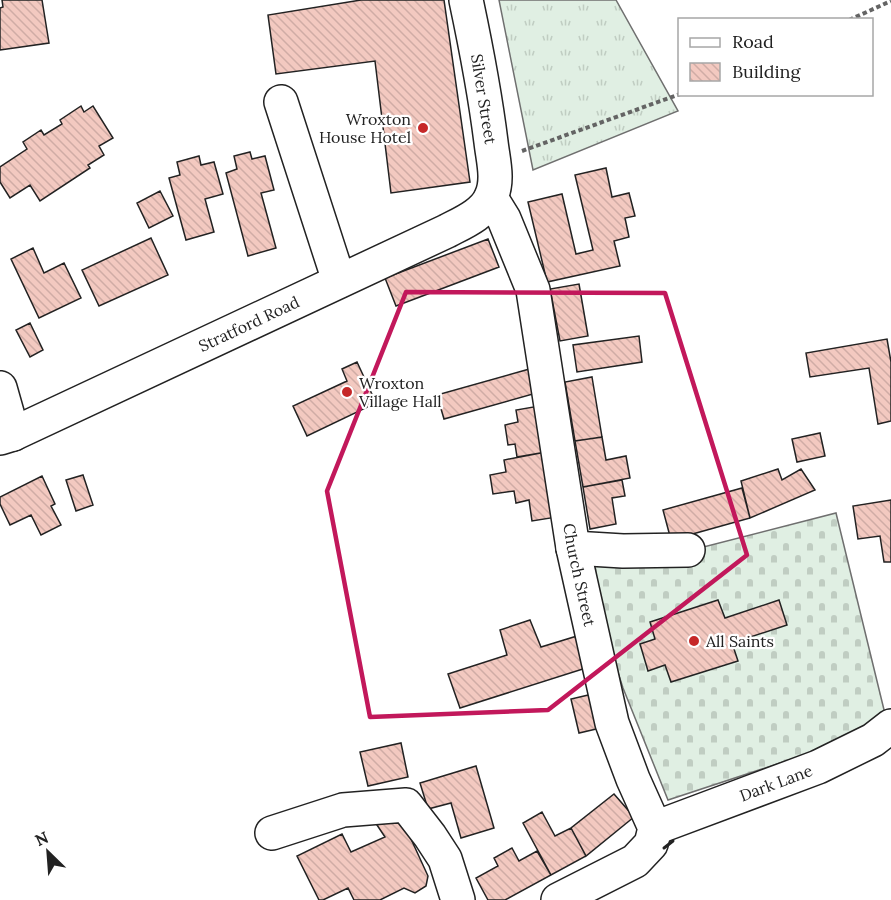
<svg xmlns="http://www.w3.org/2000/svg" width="891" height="900" viewBox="0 0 891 900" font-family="Lora,serif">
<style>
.grass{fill:url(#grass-tufts);stroke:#6f6f6f;stroke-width:1.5}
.cemetery{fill:url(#cemetery-stones);stroke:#6f6f6f;stroke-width:1.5}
.building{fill:url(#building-back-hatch);stroke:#222;stroke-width:1.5}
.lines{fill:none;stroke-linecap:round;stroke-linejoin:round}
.minor-casing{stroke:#222;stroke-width:36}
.major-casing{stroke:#222;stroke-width:36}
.path{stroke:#646464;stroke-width:4;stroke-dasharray:4.5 3;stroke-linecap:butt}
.minor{stroke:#fff;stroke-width:33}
.major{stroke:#fff;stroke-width:33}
.wall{stroke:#222;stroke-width:3}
.marked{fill:none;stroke:#c2185b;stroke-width:4.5;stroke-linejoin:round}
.poi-dot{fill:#c62828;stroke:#fff;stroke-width:2}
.labels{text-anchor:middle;stroke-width:4.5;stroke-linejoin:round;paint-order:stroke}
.street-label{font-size:16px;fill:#222;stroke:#fff}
.poi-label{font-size:16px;fill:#222;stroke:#fff;text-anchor:start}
</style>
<defs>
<pattern id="grass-tufts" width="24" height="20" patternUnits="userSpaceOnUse" patternTransform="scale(1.5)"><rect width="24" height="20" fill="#e0efe3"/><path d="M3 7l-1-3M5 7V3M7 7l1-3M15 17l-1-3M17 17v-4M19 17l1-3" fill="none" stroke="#c0cdc2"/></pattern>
<pattern id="cemetery-stones" width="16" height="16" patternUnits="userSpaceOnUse" patternTransform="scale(1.5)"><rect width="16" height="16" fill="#e0efe3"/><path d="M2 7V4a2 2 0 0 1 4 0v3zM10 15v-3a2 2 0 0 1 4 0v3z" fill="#c0cdc2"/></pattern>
<pattern id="building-back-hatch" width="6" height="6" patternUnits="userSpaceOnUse" patternTransform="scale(1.5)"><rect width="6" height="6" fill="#f3c9c0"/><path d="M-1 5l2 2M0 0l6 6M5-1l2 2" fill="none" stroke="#d0aca5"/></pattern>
</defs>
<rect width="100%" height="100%" fill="#fff"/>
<path class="grass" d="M499 0H616L678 111 533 170Z"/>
<path class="cemetery" d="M836 513 886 718 850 740 668 800 623 688 602 623 586 552H684Z"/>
<path class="building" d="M2 0H42L49 43 0 50V8L3 7Z
M361 0H444L470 182 391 193 375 61 276 74 268 15Z
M81 106 84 112 93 106 113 138 99 146 104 155 88 165 90 168 40 201 30 185 10 198 0 182V167L27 149 23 142 41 130 44 135 62 124 60 120Z
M250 152 252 159 265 156 274 190 261 193 276 248 248 256 226 173 237 169 234 156Z
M199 156 201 165 214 162 223 194 205 199 214 232 186 240 169 178 180 175 177 162Z
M606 168 612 197 629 193 635 216 625 218 629 237 614 241 620 266 547 282 528 202 562 194 576 254 593 250 575 175Z
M160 191 173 216 149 228 137 203Z
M151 238 168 275 99 306 82 270Z
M488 239 499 267 396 306 385 278Z
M33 248 44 273 64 263 81 298 39 318 11 259Z
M579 284 588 336 560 341 550 289Z
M30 323 43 350 30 357 16 330Z
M639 336 642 362 577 372 573 345Z
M887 339 891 362V421L878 424 869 368 810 377 806 353Z
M357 362 376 403 307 436 293 406 347 381 342 369Z
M533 368 540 392 444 419 437 395Z
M592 377 602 437 575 441 565 382Z
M539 406 546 452 517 457 515 444 508 445 505 425 518 422 516 410Z
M820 433 825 456 797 462 792 439Z
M602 437 606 460 626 456 630 478 583 487 575 441Z
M546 452 557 517 532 521 529 500 516 503 514 491 493 494 490 475 506 472 504 460Z
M778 469 782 480 801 469 815 490 750 518 741 481Z
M83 475 93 505 76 511 66 480Z
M42 476 55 504 51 506 61 525 41 535 31 515 10 525 0 504V497Z
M622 480 625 496 612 498 616 524 590 529 583 487Z
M742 488 750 518 671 540 663 510Z
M891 500V562H884L880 536 858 539 853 506Z
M718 600 725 618 779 600 787 625 732 643 738 661 671 682 665 665 648 671 640 644 655 639 650 622Z
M530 620 541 647 577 636 586 668 460 708 448 674 507 655 500 630Z
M597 693 605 727 579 733 571 699Z
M401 743 408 777 368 786 360 752Z
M476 766 494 828 461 838 451 803 428 809 420 783Z
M614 794 634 817 586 856 571 828Z
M542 812 555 836 571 828 586 856 551 875 523 823Z
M400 815 428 876 426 886 415 893 404 888 380 900H354L348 888 323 900H319L297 856 342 834 351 852 385 837 377 825Z
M512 848 519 861 537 851 551 875 505 900H488L476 878 498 866 494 858Z"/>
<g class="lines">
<g class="minor-casing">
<g id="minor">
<path d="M281 102 339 281"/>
<path id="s1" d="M491 198 504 219 533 290 573 548 612 723 633 779 655 828 651 844 635 861 558 900"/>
<path d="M0 388 13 434"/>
<path d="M573 548 623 551 688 550"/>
<path id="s2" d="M655 828 818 767 873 740 891 726"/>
<path d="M272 833 343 810 406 805 430 836 445 859 458 900"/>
</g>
</g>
<g class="major-casing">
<g id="major">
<path id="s3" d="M0 438 13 434 447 231C462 223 484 214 491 197 499 180 493 160 491 142 485 94 476 47 466 0"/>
</g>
</g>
<path class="path" d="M849 20 891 1
M522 151 680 94"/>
<use href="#minor" class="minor"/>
<use href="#major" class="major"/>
<path class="wall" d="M664 848 673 841"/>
</g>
<path class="marked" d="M406 292 665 293 747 555 548 710 370 717 327 491Z"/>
<g class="poi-dot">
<circle cx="423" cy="128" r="6"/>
<circle cx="347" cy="392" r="6"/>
<circle cx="694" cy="641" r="6"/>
</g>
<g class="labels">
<g class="street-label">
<text transform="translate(484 99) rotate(81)" y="6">Silver Street</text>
<text dy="6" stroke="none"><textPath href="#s3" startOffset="274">Stratford Road</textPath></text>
<text dy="6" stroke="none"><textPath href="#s1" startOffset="390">Church Street</textPath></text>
<text dy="6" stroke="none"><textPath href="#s2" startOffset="129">Dark Lane</textPath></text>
</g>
<g class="poi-label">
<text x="411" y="125" text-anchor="end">Wroxton<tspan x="411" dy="18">House Hotel</tspan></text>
<text x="359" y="389">Wroxton<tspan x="359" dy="18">Village Hall</tspan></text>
<text x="706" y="647">All Saints</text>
</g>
</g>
<rect x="678" y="18" width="195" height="78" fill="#ffffff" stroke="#a7a7a7" stroke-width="1.5"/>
<rect x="690" y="38" width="30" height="9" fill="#ffffff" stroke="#a7a7a7" stroke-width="1.5"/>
<text x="732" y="48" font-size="18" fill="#222222">Road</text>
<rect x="690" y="63" width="30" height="18" fill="url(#building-back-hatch)" stroke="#a7a7a7" stroke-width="1.5"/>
<text x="732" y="78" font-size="18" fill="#222222">Building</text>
<g transform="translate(48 852) rotate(335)" stroke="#ffffff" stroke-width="4.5" paint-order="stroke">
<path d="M0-4.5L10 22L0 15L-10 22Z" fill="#222222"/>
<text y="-9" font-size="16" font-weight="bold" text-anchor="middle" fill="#222222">N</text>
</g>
</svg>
